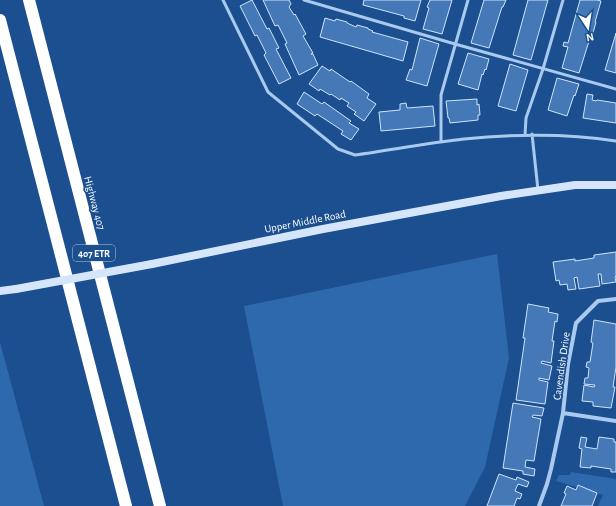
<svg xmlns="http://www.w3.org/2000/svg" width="616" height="506" viewBox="0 0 616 506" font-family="'Alegreya Sans',sans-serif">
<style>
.green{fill:#2e69ad}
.building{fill:#4478b7;stroke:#cfe3fa}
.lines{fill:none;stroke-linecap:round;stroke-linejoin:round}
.lane{stroke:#a9c9ee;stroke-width:3}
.street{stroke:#a9c9ee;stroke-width:4}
.secondary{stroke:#d6e6fa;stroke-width:8}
.highway{stroke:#fff;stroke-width:12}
.secondary-bridge{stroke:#d6e6fa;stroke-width:8}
.labels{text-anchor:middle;stroke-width:3.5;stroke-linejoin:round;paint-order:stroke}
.shield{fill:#1b4f8f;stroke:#bbcadd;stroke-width:1}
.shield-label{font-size:10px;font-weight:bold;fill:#fff}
.street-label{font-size:11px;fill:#fff;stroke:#1b4f8f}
</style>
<rect width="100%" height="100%" fill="#1b4f8f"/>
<path class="green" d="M497 254 509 358 485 467 465 506H283L244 306Z
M0 342 44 506H0Z
M571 472 616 479V506H598L603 495 556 481 559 475H570Z"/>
<path class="building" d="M252 0 267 29 269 28 279 48 276 49 291 78 279 84 264 55 266 53 257 35 255 36 240 6Z
M263 0H289L291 4 289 7 294 15 295 14 306 34 303 36 313 53 311 54H313L318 65 299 75 285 44 287 43 278 25 275 26Z
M364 0H421L415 21 404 18V16L363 5Z
M430 0H452L442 34 423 29 429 8 427 7Z
M484 0H506L503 7H502L489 48 471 43Z
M528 0H548L531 60 513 55Z
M580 0H597L601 1 595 22H596L593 33H592L591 38H590L579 73 562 68 568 47 563 46 564 42 568 43Z
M325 18 335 21 336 19 347 22V23L356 27 357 25 368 28V29L373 31 372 32 408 42 403 61 320 37Z
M616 33V73L605 70Z
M420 38 439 44 427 86 406 80 410 69 412 70Z
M468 53 489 59 486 70 485 69 483 75 482 74 478 90 458 84Z
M510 64 528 70 516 111 498 106Z
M322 66 330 71 331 69 350 82 351 81 369 94 367 98 376 104 364 121 354 114 356 112 347 106 349 103 341 98 340 100 331 94 330 95 320 89 319 91 309 84Z
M557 78 579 84 575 96 574 95 567 116 548 110Z
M304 92 322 104 324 102 351 121 349 123 359 129 351 140 341 134 343 131 317 114 315 116 297 104Z
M587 94 593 95 592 100 596 101 597 100 616 103V123L583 118Z
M477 99V105L479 104 480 115H478V120L450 123 449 118H448L446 101Z
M406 103 407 108 433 106 435 126 381 131 379 112 400 110V104Z
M616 252V276L615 277 616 282 602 284 601 274H598L600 286 579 289 577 277 574 278 576 289 568 290 567 284 560 285 559 280 556 281 553 262 575 259V261L594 258V255Z
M528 304 549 308 548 312 558 314 557 322 555 321 552 341H554L551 363 542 361 541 363 552 366 549 380 539 378V380L548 382 545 404 516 400 525 338H523Z
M594 320 616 324V367L613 387H615L611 408 593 406V402L582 401 584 385 594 387 595 385 584 384 585 378H588L589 368 586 367 587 362H590L593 343 591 342Z
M513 403 544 408 542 416 533 415 532 417 541 419 534 461 526 460 525 467 535 469 534 476 523 474V471L503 468Z
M581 437 587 438 585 447 597 449 599 437 614 439V442H616V472H611V469L591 466V468L580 467 582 449 579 448Z
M499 474 516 480 517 477 529 482 527 487 518 484 515 491 522 494 520 499 517 498 514 506H487Z
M578 485 597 493 592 506H561L566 494 564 493 567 486 576 490Z"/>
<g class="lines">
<path class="lane" d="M223 0 268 92 338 149 355 155C391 150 428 143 464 139 514 134 566 133 616 141
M304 0 455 44 616 89
M532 134 538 190
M525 135 526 118 543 69 563 0
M441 142V95L468 0"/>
<path class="street" d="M563 413 616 421
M539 506 547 484 551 469 563 413 568 364 576 323 598 301 616 299"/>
<path class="secondary" d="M152 264 323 229 501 196 575 185H616
M0 291 16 289"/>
<path class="highway" d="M29 0 160 506
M0 20 126 506"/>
<path class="secondary-bridge" d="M16 289 152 264"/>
</g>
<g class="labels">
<rect class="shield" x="73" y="245" width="42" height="16" rx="3"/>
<g class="shield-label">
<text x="94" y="257">407 ETR</text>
</g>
<g class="street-label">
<text transform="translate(95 203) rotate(75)" y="4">Highway 407</text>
<text transform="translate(305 221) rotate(-11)" y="4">Upper Middle Road</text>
<text transform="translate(561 366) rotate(-82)" y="4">Cavendish Drive</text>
</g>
</g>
<g transform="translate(588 28) rotate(168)" stroke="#1b4f8f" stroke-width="3" paint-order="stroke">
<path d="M0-3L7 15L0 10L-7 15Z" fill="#ffffff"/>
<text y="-6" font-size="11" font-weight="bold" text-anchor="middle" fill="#ffffff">N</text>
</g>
</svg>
